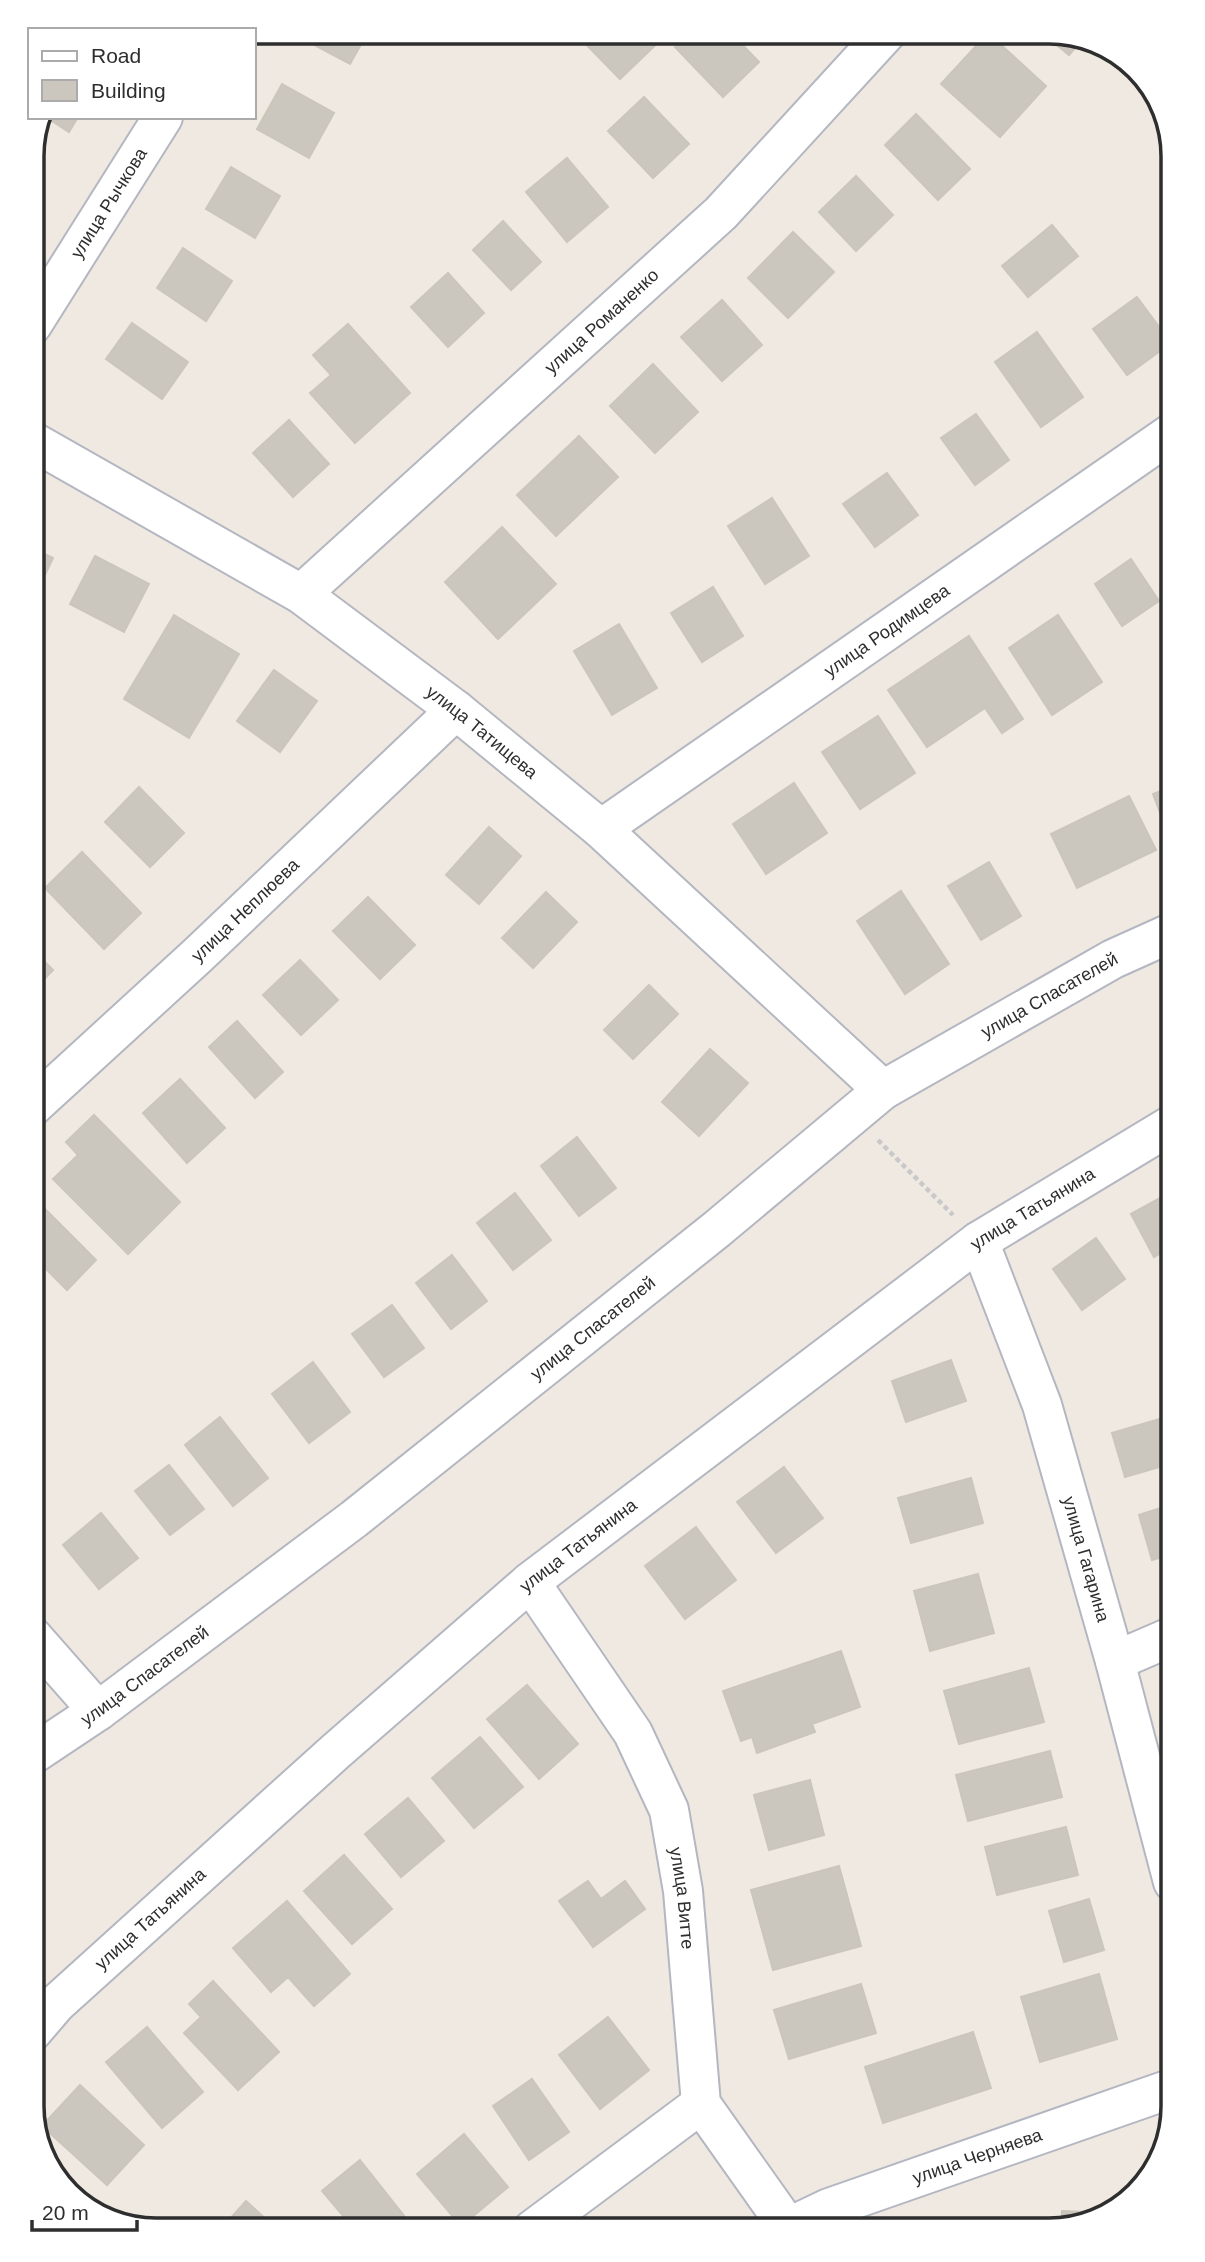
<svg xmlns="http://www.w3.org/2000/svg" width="1205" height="2262" viewBox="0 0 1205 2262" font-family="Helvetica,sans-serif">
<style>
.building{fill:#cbc7bf;stroke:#cbc5ba;stroke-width:2}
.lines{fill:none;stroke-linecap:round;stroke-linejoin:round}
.minor-casing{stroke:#b4b7c1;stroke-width:42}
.path{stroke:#c9c9c9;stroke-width:4.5;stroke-dasharray:5 3.5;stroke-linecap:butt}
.minor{stroke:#fff;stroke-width:38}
.labels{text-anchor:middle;stroke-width:6;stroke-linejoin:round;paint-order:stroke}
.street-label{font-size:18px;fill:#2e2e2e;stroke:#fff}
.rim{fill:none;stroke:#2e2e2e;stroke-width:3.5}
</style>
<rect width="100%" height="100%" fill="#efe9e1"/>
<path class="building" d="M312 32H368L350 64 307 41Z
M574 32H669L620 79Z
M692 32H730L759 62 723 97 675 47Z
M1041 32H1058L1081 41 1069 55Z
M988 33 1046 86 1000 137 941 84Z
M282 84 334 113 309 158 257 129Z
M644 97 689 144 653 178 608 131Z
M916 114 970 169 938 200 885 145Z
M46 117H78L69 132Z
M567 158 608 207 567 242 526 192Z
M231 167 280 196 255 238 206 209Z
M856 176 893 215 856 251 819 212Z
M503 221 541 262 511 290 473 250Z
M1052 225 1078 256 1028 297 1002 266Z
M793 232 834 272 788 318 748 278Z
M183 248 232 281 206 321 157 288Z
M448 273 484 313 448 347 411 307Z
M1137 297 1171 343 1127 375 1093 329Z
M722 300 762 345 722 381 681 337Z
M132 323 188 362 162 399 106 359Z
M348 324 410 393 355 443 310 393 331 375 313 355Z
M1037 332 1083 397 1041 427 995 362Z
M653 364 698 412 655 453 610 406Z
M976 414 1009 460 975 485 941 438Z
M289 420 329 464 293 497 253 453Z
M579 436 618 477 556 536 517 495Z
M887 473 918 515 875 547 843 504Z
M772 498 809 556 765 584 728 526Z
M502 527 556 584 498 639 445 582Z
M32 548 53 558 32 602Z
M95 556 149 584 124 632 70 604Z
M1131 559 1159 601 1122 626 1095 584Z
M713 587 743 636 702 662 671 613Z
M174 615 239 654 189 738 124 699Z
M1058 615 1102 682 1052 715 1009 648Z
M619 624 657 688 612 715 574 651Z
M969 636 1023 719 1002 733 985 708 927 747 888 690Z
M274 670 317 701 280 752 237 721Z
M878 716 915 773 860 809 822 752Z
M794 783 827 833 766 874 733 824Z
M1173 786V844H1172L1153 794Z
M139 787 184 833 150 867 105 822Z
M1129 796 1156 850 1077 888 1051 834Z
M489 827 521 856 479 904 446 875Z
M82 852 141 913 104 949 45 888Z
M989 862 1021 916 981 940 948 886Z
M901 891 949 964 905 994 857 921Z
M546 892 577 922 533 968 502 938Z
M368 897 415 945 380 979 333 931Z
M32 949 53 970 32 992Z
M300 960 338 1000 301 1035 263 995Z
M649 985 678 1014 633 1059 604 1030Z
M237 1021 283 1072 255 1098 209 1047Z
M710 1049 748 1083 699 1136 662 1102Z
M180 1079 225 1128 187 1163 143 1113Z
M94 1115 180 1202 128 1254 53 1179 78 1155 66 1142Z
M577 1137 616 1188 579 1216 541 1166Z
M1173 1191V1246L1154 1257 1131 1214Z
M515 1193 551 1240 513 1270 477 1223Z
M45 1209 96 1260 67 1290 32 1255V1222Z
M1096 1238 1125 1279 1082 1310 1053 1269Z
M452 1255 487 1301 451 1329 416 1283Z
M392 1305 424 1348 384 1377 352 1334Z
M951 1360 966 1401 906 1422 892 1381Z
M313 1362 350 1412 309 1443 272 1394Z
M1173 1415V1463L1125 1477 1112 1433Z
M220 1417 268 1478 233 1506 185 1445Z
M169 1465 204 1509 170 1535 135 1491Z
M784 1467 823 1518 776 1553 737 1502Z
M971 1478 983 1523 911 1543 898 1498Z
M1173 1504V1554L1152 1560 1139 1515Z
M101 1513 138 1558 99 1589 63 1545Z
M696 1527 736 1580 685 1619 645 1566Z
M978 1574 994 1633 930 1651 914 1591Z
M841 1651 860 1707 812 1724 815 1732 757 1753 752 1737 741 1741 723 1691Z
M1029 1668 1044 1722 959 1744 944 1691Z
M527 1685 578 1744 539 1779 487 1719Z
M480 1737 523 1787 474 1828 432 1778Z
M1050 1751 1062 1797 968 1821 956 1775Z
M810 1780 824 1835 769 1850 754 1795Z
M408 1798 444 1841 401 1877 365 1834Z
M1066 1827 1078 1875 997 1895 985 1847Z
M344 1855 392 1909 352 1944 304 1891Z
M839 1866 861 1946 773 1970 751 1890Z
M588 1881 601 1899 625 1881 645 1909 593 1947 559 1901Z
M1089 1899 1104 1950 1064 1962 1049 1911Z
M287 1901 350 1974 314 2006 288 1977 271 1992 233 1948Z
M1099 1974 1117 2039 1040 2062 1021 1997Z
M213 1981 279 2052 238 2090 184 2033 201 2017 189 2004Z
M861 1984 876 2033 789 2059 774 2010Z
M608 2017 649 2070 600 2109 559 2055Z
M147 2027 203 2092 162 2128 106 2062Z
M973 2032 991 2088 883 2123 865 2067Z
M532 2079 569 2132 529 2160 493 2106Z
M80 2085 144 2145 107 2185 42 2126Z
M464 2134 508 2187 461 2226 417 2174Z
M360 2160 413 2227 409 2230H355L322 2191Z
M246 2201 278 2230H220Z
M1062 2211 1107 2213 1097 2221 1061 2228Z"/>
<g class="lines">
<g class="minor-casing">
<g id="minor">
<path id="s1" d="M32 325 163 117"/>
<path id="s2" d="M32 441 301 594 456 710 601 829 883 1090"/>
<path id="s3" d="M301 594 721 213 887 32"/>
<path id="s4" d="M601 829 1173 432"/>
<path id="s5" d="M32 1107 197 956 456 710"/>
<path id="s6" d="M979 1241 1042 1405 1115 1661 1173 1882"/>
<path id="s7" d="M530 1582 633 1733 669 1810 683 1891 701 2104 788 2227"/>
<path d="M32 1636 98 1711"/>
<path d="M1115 1661 1173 1636"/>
<path id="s8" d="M32 1755 98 1711 354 1519 717 1229 883 1090 1113 959 1173 932"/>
<path id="s9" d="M32 2032 56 2004 335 1752 530 1582 979 1241 1173 1124"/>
<path d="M532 2230 701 2104"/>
<path id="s10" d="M783 2230 829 2208 1173 2088"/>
</g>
</g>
<path class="path" d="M878 1140 953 1215
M32 1706 43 1701"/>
<use href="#minor" class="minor"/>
</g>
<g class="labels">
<g class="street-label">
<text dy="6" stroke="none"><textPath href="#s1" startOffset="144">улица Рычкова</textPath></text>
<text dy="6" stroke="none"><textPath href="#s3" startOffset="406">улица Романенко</textPath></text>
<text dy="6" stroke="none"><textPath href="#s4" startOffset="348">улица Родимцева</textPath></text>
<text dy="6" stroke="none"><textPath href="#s2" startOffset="537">улица Татищева</textPath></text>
<text dy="6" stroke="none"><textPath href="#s5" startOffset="290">улица Неплюева</textPath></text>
<text dy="6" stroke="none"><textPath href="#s8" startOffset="1272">улица Спасателей</textPath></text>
<text dy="6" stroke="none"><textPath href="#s9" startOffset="1298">улица Татьянина</textPath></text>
<text dy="6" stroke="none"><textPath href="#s8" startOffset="705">улица Спасателей</textPath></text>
<text dy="6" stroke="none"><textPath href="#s9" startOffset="732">улица Татьянина</textPath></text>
<text dy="6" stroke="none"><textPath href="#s6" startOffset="336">улица Гагарина</textPath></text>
<text dy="6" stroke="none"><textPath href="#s8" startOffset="138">улица Спасателей</textPath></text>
<text dy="6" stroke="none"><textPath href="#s7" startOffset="357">улица Витте</textPath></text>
<text dy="6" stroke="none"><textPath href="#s9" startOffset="164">улица Татьянина</textPath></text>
<text dy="6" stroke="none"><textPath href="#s10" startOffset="208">улица Черняева</textPath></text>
</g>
</g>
<path d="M0 0H1205V2262H0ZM156 44H1049A112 112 0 0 1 1161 156V2106A112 112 0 0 1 1049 2218H156A112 112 0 0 1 44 2106V156A112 112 0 0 1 156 44Z" fill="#fff" fill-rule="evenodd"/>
<path class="rim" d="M156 44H1049A112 112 0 0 1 1161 156V2106A112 112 0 0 1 1049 2218H156A112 112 0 0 1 44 2106V156A112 112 0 0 1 156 44Z"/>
<rect x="28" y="28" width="228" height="91" fill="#ffffff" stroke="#ababab" stroke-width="2"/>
<rect x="42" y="51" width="35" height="10" fill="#ffffff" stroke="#ababab" stroke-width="2"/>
<text x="91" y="63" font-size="21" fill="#2e2e2e">Road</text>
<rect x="42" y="80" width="35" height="21" fill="#cbc7bf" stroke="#ababab" stroke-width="2"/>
<text x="91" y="98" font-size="21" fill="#2e2e2e">Building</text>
<path d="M32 2220v10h105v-10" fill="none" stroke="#2e2e2e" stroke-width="3.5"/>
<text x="42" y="2220" font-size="21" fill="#2e2e2e" stroke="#ffffff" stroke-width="5" paint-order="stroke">20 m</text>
</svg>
